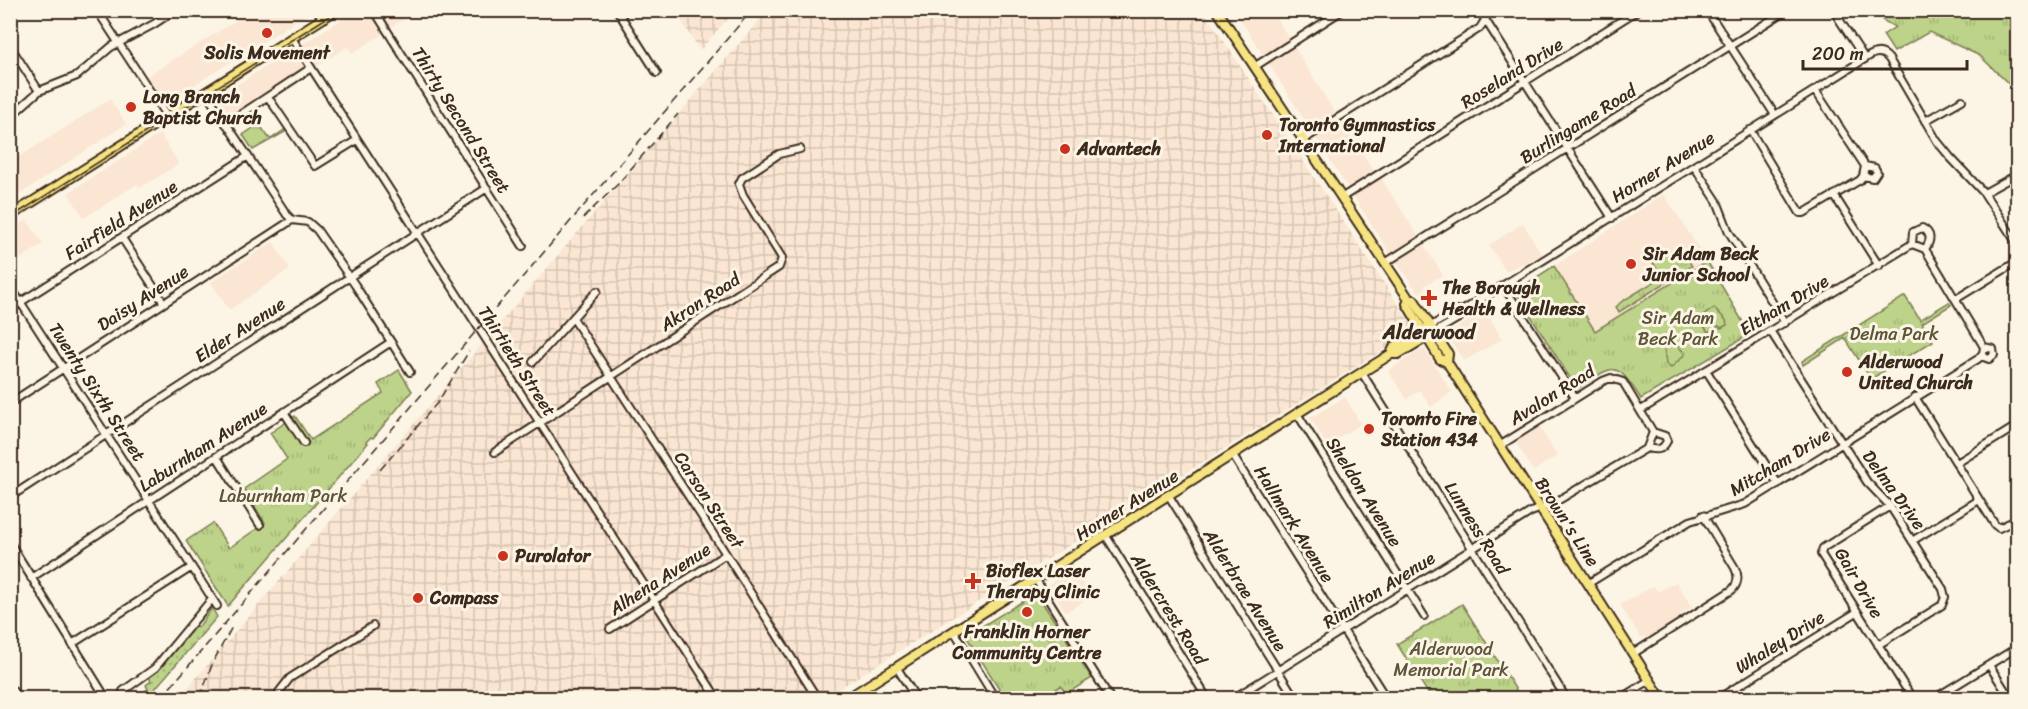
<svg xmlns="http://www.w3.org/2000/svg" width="2028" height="709" viewBox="0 0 2028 709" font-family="Sriracha,sans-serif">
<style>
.built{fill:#fae6d2}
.industrial{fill:url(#industrial-grid)}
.grass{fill:url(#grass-dots);stroke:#7c7e54;stroke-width:1.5}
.park{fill:url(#park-tufts);stroke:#7c7e54;stroke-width:1.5}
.pitch{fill:#bdd389;stroke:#7c7e54;stroke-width:1.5}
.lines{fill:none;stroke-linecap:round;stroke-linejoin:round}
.minor-casing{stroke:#3b2a1e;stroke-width:10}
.major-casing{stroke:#3b2a1e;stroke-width:12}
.minor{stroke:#fcf5e5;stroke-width:6}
.major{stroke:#f6e381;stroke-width:8}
.tram{stroke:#3b2a1e;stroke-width:1.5}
.rail{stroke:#3b2a1e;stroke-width:1.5;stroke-dasharray:9 4.5;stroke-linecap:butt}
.poi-dot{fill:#c8321e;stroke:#fcf5e5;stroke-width:2}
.labels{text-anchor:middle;stroke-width:6;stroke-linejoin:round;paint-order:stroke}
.poi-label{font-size:18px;font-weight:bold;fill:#3b2a1e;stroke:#fcf5e5;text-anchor:start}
.street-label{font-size:18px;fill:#3b2a1e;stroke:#fcf5e5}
.park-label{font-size:18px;fill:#5c5439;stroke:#fcf5e5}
.neighbourhood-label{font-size:20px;font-weight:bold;fill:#3b2a1e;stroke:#fcf5e5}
</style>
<defs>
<pattern id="industrial-grid" width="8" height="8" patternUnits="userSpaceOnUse" patternTransform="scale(1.5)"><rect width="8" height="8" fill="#fae6d2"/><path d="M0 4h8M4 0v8" fill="none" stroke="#d7c5b4"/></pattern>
<pattern id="grass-dots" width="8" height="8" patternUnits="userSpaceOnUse" patternTransform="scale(1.5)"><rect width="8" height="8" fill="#bdd389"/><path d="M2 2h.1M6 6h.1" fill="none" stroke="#a3b576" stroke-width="1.8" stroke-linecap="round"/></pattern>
<pattern id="park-tufts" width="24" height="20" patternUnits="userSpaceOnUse" patternTransform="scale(1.5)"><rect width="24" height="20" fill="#bdd389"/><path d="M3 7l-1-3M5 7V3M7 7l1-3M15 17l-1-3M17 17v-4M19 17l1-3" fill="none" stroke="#a3b576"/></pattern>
</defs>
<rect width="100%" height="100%" fill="#fcf5e5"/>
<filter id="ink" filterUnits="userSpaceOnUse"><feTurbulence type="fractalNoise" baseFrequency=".0167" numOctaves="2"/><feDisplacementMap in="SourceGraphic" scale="12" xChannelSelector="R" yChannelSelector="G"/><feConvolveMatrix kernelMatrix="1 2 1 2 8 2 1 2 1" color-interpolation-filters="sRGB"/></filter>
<g filter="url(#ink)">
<path class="built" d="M251 11H312L165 103 147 76Z
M355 11H367L383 34 352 53 347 47 276 92 232 123 216 98Z
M380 11H417L391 27Z
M1235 11H1272L1342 124 1374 171 1381 178 1443 275 1424 286 1425 289 1420 293 1414 287 1389 252Z
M110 99 126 124 11 200V162Z
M160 134 179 164 140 188 137 184 84 218 68 193Z
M1664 194 1707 261 1595 331 1554 266Z
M27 220 43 244 11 265V230Z
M1523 223 1542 255 1506 271 1489 245Z
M273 242 290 269 229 310 211 282Z
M1485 310 1502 339 1464 361 1447 335Z
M1424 348 1452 392 1431 407 1420 390 1407 399 1388 371Z
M1345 397 1361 424 1327 445 1310 418Z
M1539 426 1557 456 1533 471 1515 441Z
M1074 569 1091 597 1066 612 1048 585Z
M1676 582 1692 607 1681 614 1678 619 1649 637H1640L1620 605 1654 586 1658 592Z"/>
<path class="industrial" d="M675 11H735L700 50Z
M767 11H1204L1415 330 824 698H179Z"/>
<path class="grass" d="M212 608 217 617 147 698H133L148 689 146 685 151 681 149 677 194 625 198 628Z"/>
<path class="park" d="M1877 11H2017V92L1980 56 1929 32 1894 52 1883 35 1895 27 1882 20Z
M259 124 269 138 271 139 284 130 285 132 253 150 243 135Z
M1679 246 1692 266 1619 312 1616 307 1621 302 1662 277 1653 263Z
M1707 261 1750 334 1641 399C1615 359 1615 364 1577 389L1515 291 1554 266 1595 331Z
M1905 296 1920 320 1949 302 1951 305 1922 323 1933 341 1871 379 1845 338 1803 365 1802 361Z
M399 370 412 391 373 438 371 437 366 442 368 443 228 606 186 541 213 523 229 548 265 523 244 489 287 459 270 433 295 416 311 440 383 393 378 384Z
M1036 593 1092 678 1066 694 1061 686 1041 698H1005L966 636Z
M1462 604 1521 698H1431L1397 644Z"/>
<path class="pitch" d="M1714 308 1726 320 1727 325 1721 328 1719 326 1708 332 1699 319Z
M1675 342 1685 354 1671 368 1666 364 1664 347Z"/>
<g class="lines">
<g class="minor-casing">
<path id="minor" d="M97 10 167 117
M317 10 323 19
M374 10 523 246
M617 10 657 73
M1479 10 1612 218
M1707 10 1775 115
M1833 10 1865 59
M292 38 717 698
M10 46 39 91
M1254 67 1343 10
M206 93 287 215 292 220 308 222 317 230 355 285 410 372
M268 97 315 166 357 140
M10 117 39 91 77 76 111 47 154 24 175 10
M1925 121 1962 100
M226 124 311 68
M1750 130 1800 213H1804L1860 180 1863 176 1865 166 1815 90
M1303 140 1480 28 1491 10
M1694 166 1717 201 1729 232 1785 323
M1863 176 1873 178 1877 172 1875 168 1865 166
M1984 193 2018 174
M1834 195 1879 266
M1341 198 1638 10
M122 238 164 303
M1912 244 1913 232 1922 228C1932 233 1931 241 1925 249
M1385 263 1787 10
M1503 285 1575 398
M10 286 217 606
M1956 299 2018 261
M10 309 248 156
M573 318 726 554 817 698
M1431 326 1458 310 1462 311 1871 55C1878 51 1884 53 1889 59L1937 141 1950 157 1984 193 2018 245
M1435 332 1462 316V311
M1771 332 1867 482 1890 506 1943 589 1945 597 1942 605 1878 645
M1981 356 1989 359 1994 355 1993 349 1984 347
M533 362 597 291
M1706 370 1778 484
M1362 373 1566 698
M1915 397 1995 525 1999 528 2018 519
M10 403 292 220
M284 412 304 443
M1298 415 1424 616
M1647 448C1657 450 1662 451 1667 441L1665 436 1653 432
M495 452 779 267 782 258 743 195 739 184 742 178 779 154 800 149
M1233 456 1386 698
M217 457 260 525
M1957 463 2018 425
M1169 496 1295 698
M10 497 487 188
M1890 506 1823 548 1821 554 1912 698
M1106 536 1207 698
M1912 541 1979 500
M10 543 106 698
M31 578 391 342
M1036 580 1110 698
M1589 583 1690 521 1745 504 1978 359 1983 353 1984 347 1925 249 1912 244 1641 410
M610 629 726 554
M954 631 995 698
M72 644 192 567
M1634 653 1732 590C1738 584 1739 576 1735 568L1703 515
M1989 665 2010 698
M897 668 916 698
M10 687 18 698
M123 698V691L155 668 212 599
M279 698V692L290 678 373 626
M1234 698 1531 512 1552 504 1647 448 1653 432 1623 382 1611 378 1603 381 1501 445
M1621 698 1650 680
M1719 698 1857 612
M1935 698 2018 647"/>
</g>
<g class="major-casing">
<path id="major" d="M1217 10 1409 299 1414 300 1448 354 1447 362
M10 216 336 10
M1409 299 1407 304 1440 359 1447 362 1661 698
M1391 354 1394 347 1427 328
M848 698 1391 354H1398L1435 332"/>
</g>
<use href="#minor" class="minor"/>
<use href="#major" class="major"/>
<path class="tram" d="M10 218 339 10"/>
<path class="rail" d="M583 218 617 185 678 114
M380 470 438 402 469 351
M161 698 752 10
M200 698 213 662 233 625"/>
</g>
</g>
<g class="poi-dot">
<circle cx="267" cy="33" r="6"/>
<circle cx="131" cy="107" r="6"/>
<circle cx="1267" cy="135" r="6"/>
<circle cx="1065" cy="149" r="6"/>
<circle cx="1631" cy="264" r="6"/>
<path d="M1426 289h6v6h6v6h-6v6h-6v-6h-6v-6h6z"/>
<circle cx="1847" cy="372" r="6"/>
<circle cx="1369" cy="429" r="6"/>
<circle cx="503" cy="556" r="6"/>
<path d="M970 572h6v6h6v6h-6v6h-6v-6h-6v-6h6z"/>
<circle cx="418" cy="598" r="6"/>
<circle cx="1027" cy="612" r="6"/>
</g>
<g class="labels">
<g class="poi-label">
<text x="267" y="59" text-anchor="middle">Solis Movement</text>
<text x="143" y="103">Long Branch<tspan x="143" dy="21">Baptist Church</tspan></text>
<text x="1279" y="131">Toronto Gymnastics<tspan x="1279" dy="21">International</tspan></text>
<text x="1077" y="155">Advantech</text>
<text x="1643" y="260">Sir Adam Beck<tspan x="1643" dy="21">Junior School</tspan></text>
<text x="1442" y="294">The Borough<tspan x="1442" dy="21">Health &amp; Wellness</tspan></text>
<text x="1859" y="368">Alderwood<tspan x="1859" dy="21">United Church</tspan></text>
<text x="1381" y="425">Toronto Fire<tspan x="1381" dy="21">Station 434</tspan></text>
<text x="515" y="562">Purolator</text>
<text x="986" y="577">Bioflex Laser<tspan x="986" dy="21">Therapy Clinic</tspan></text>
<text x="430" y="604">Compass</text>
<text x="1027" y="638" text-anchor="middle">Franklin Horner<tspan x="1027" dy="21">Community Centre</tspan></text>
</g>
<g class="street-label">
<text transform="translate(1512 73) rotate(-32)" y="6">Roseland Drive</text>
<text transform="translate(461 120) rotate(58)" y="6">Thirty Second Street</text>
<text transform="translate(1578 124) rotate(-32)" y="6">Burlingame Road</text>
<text transform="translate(1663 167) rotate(-32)" y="6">Horner Avenue</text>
<text transform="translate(121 220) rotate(-33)" y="6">Fairfield Avenue</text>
<text transform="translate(143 298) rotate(-33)" y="6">Daisy Avenue</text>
<text transform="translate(700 302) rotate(-33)" y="6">Akron Road</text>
<text transform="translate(1784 305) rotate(-31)" y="6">Eltham Drive</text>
<text transform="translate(240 330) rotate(-33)" y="6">Elder Avenue</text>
<text transform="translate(517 361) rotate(57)" y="6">Thirtieth Street</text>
<text transform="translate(97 392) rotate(57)" y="6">Twenty Sixth Street</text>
<text transform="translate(1552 395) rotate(-32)" y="6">Avalon Road</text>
<text transform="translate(203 447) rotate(-33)" y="6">Laburnham Avenue</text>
<text transform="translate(1780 462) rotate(-31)" y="6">Mitcham Drive</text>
<text transform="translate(1894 490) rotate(54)" y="6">Delma Drive</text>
<text transform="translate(1364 492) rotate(58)" y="6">Sheldon Avenue</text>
<text transform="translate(709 500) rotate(57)" y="6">Carson Street</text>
<text transform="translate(1127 505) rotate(-32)" y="6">Horner Avenue</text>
<text transform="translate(1567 522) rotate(57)" y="6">Brown's Line</text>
<text transform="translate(1294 524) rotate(58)" y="6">Hallmark Avenue</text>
<text transform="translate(1477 528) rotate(58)" y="6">Lunness Road</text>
<text transform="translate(660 579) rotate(-33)" y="6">Alhena Avenue</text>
<text transform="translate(1859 583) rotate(60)" y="6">Gair Drive</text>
<text transform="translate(1245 590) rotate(58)" y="6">Alderbrae Avenue</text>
<text transform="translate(1379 590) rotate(-32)" y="6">Rimilton Avenue</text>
<text transform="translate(1169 609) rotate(58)" y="6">Aldercrest Road</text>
<text transform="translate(1780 642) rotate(-32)" y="6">Whaley Drive</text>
</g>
<g class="park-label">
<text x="1678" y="324">Sir Adam<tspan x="1678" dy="21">Beck Park</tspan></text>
<text x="1894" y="340">Delma Park</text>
<text x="283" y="502">Laburnham Park</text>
<text x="1451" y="655">Alderwood<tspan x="1451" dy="21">Memorial Park</tspan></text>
</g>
<g class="neighbourhood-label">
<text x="1429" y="339">Alderwood</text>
</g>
</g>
<rect width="2028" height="709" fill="none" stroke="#fcf5e5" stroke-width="36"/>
<rect x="18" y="18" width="1992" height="673" fill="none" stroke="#3b2a1e" stroke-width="2" filter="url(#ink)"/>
<path d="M1803 60v9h164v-9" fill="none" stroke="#3b2a1e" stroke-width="3"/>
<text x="1812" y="60" font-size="18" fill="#3b2a1e" stroke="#fcf5e5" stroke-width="4.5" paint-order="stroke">200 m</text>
</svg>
